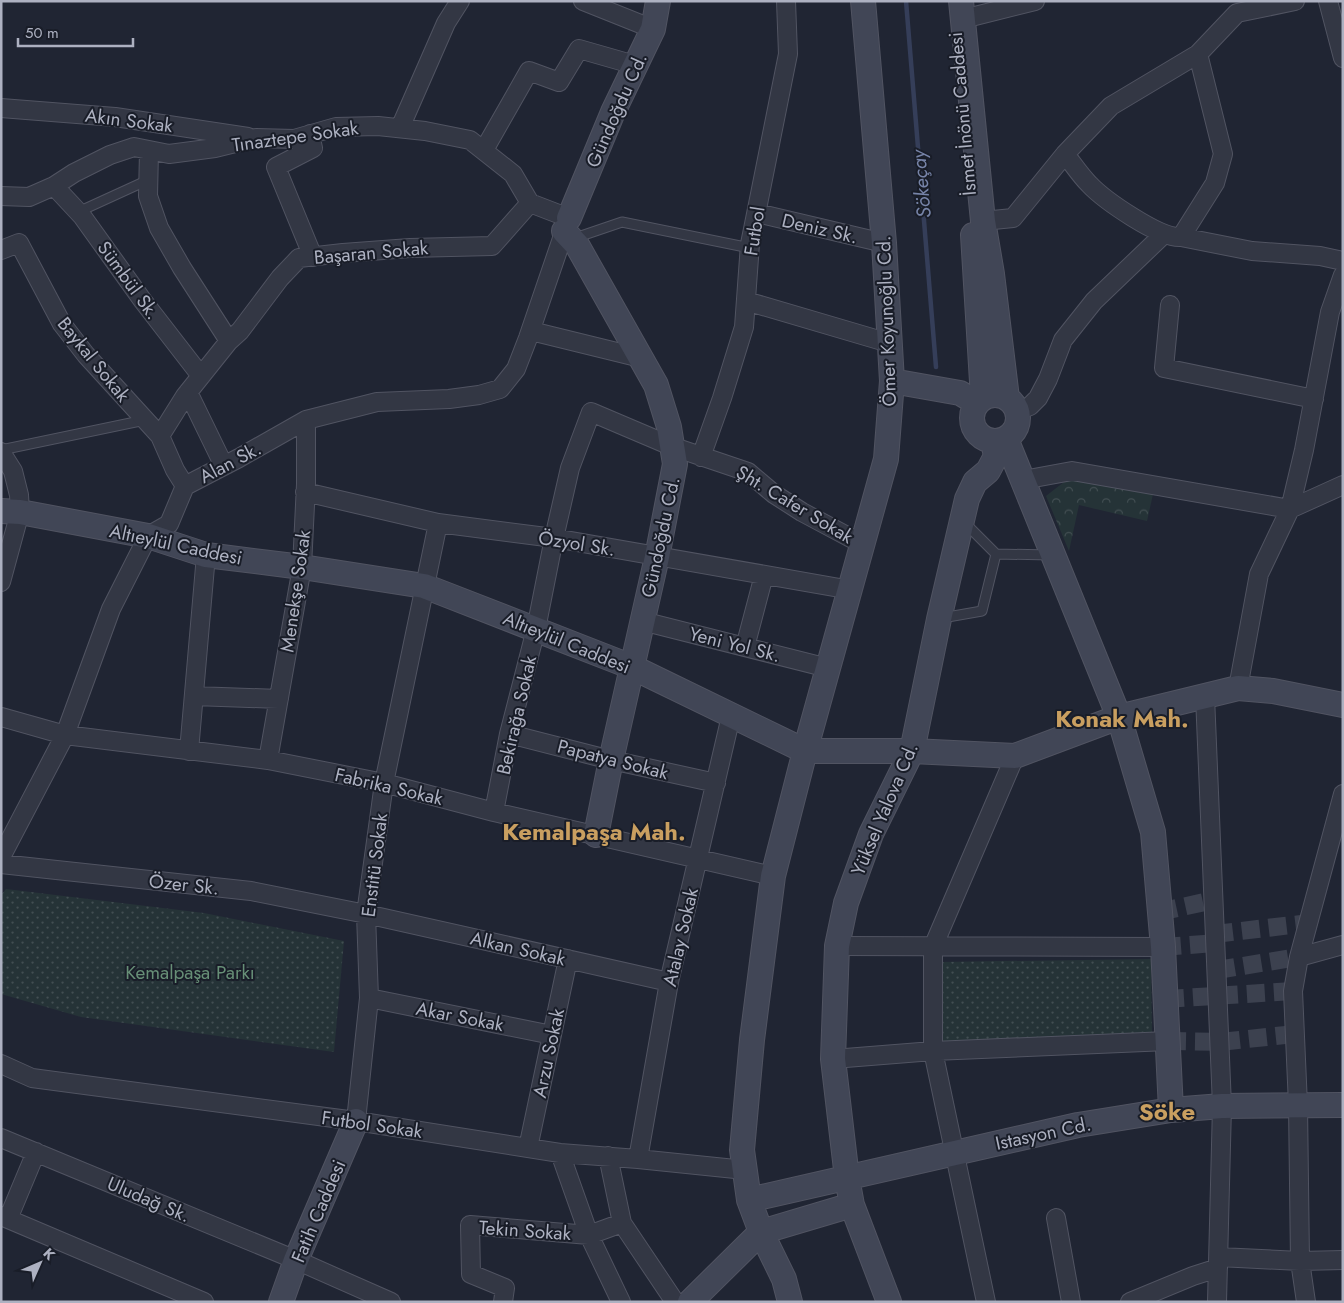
<svg xmlns="http://www.w3.org/2000/svg" width="1344" height="1303" viewBox="0 0 1344 1303" font-family="Jost,sans-serif">
<style>
.forest{fill:url(#forest-crowns)}
.park{fill:url(#park-dots)}
.lines{fill:none;stroke-linecap:round;stroke-linejoin:round}
.stream{stroke:#353e59;stroke-width:4.5}
.street-tunnel{stroke:#3c414f;stroke-width:18;stroke-dasharray:18 9;stroke-linecap:butt}
.lane-casing{stroke:#515462;stroke-width:11}
.street-casing{stroke:#515462;stroke-width:20}
.secondary-casing{stroke:#515462;stroke-width:26}
.lane{stroke:#333744;stroke-width:9}
.street{stroke:#333744;stroke-width:18}
.secondary{stroke:#414656;stroke-width:24}
.labels{text-anchor:middle;stroke-width:4;stroke-linejoin:round;paint-order:stroke}
.street-label{font-size:19px;fill:#adb1c1;stroke:#191d28}
.park-label{font-size:19px;fill:#678f77;stroke:#191d28}
.water-label{font-size:20px;font-style:italic;fill:#7784a8;stroke:#191d28}
.district-label{font-size:24px;font-weight:bold;fill:#c99f60;stroke:#191d28}
</style>
<defs>
<pattern id="forest-crowns" width="20" height="18" patternUnits="userSpaceOnUse" patternTransform="scale(1.25)"><rect width="20" height="18" fill="#253337"/><path d="M2 6a3 3 0 1 1 6 0M12 15a3 3 0 1 1 6 0" fill="none" stroke="#424e52"/></pattern>
<pattern id="park-dots" width="8" height="8" patternUnits="userSpaceOnUse" patternTransform="scale(1.25)"><rect width="8" height="8" fill="#253337"/><path d="M2 2h.1M6 6h.1" fill="none" stroke="#424e52" stroke-width="1.8" stroke-linecap="round"/></pattern>
</defs>
<rect width="100%" height="100%" fill="#202533"/>
<path class="forest" d="M1076 479 1153 494 1147 521 1079 505 1069 551 1046 496 1064 482Z"/>
<path class="park" d="M6 889 204 913 344 941 334 1052 81 1017 1 994V895Z
M1151 959 1152 1037 941 1042 938 962Z"/>
<g class="lines">
<path class="stream" d="M906 1 936 367"/>
<path class="street-tunnel" d="M1159 912 1214 900
M1215 934 1309 923
M1163 947 1216 943
M1217 970 1299 957
M1166 999 1293 991
M1168 1041 1220 1042 1295 1034"/>
<g class="lane-casing">
<path id="lane" d="M78 212 148 180
M575 238 622 222 750 248
M1 450 145 420
M996 554 1051 555
M942 618 982 611 996 554 965 523"/>
</g>
<g class="street-casing">
<path id="street" d="M583 1 653 29
M1328 1 1343 58
M963 19 1035 1
M1 108 115 117 248 137
M400 128 446 23 460 1
M310 134 313 148 276 167 313 257
M484 150 529 71 559 82 579 49 635 65
M149 151 148 196 159 228 182 268 229 341
M1065 154C1073 164 1080 175 1089 184 1104 200 1160 239 1181 237L1252 251 1320 256 1343 261
M54 186 82 216 143 301 201 376
M1 196 29 197 54 186 74 173 110 155 134 147 169 154 215 148 256 138 294 139 336 127 378 126 425 131 470 140 513 174 530 203 569 218 528 338 516 369 500 389 479 395 449 399 377 402 306 420 239 458 185 486 169 524 148 536 111 609 65 735 1 857
M757 213 884 243
M983 221 1013 218 1065 154 1111 106 1198 54 1237 13 1295 1
M1181 237 1215 183 1223 154 1198 54
M1 250 19 243 62 324 86 355 160 436 175 470 185 486
M746 301 889 343
M1170 305 1164 368 1314 399
M531 331 641 358
M188 392 224 466
M1017 411 1030 406 1038 398 1048 379 1063 340 1094 301 1164 234
M160 436 185 396 229 341 240 331 280 278 299 258 343 253 410 248 492 246 530 203
M1 452 13 471 19 495 20 512 1 582
M701 457 722 398 744 327 750 244 788 54 786 1
M1023 480 1072 471 1290 509 1343 485
M305 492 438 523 554 538 851 590
M642 621 828 668
M745 647 764 575
M1238 688 1259 574 1290 509 1304 450 1330 312 1343 275
M194 696 279 699
M1205 696 1222 1106 1217 1302
M1 717 65 735 268 760 384 783 494 812 773 876
M509 734 611 760 716 783
M189 751 206 555
M268 760 302 567 306 484V420
M494 812 509 734 536 629 554 538 570 468 591 412 671 446 748 472 774 494 802 512 862 544
M1 864 251 891 366 914 669 982
M837 946 1163 947
M1299 957 1343 945
M369 998 552 1035
M833 1059 933 1051 1168 1041
M1 1064 32 1078 356 1121 560 1153 638 1159 745 1170
M356 1121 369 998 366 914 384 783 438 523
M1 1138 296 1260 391 1302
M528 1148 568 959
M560 1153 589 1235 621 1302
M608 1156 622 1223 675 1302
M638 1159 669 982 731 716
M1 1216 204 1302
M1056 1218 1071 1302
M8 1219 36 1152
M1219 1257 1300 1261 1343 1260
M503 1302 505 1288 471 1274 470 1225 589 1235 622 1223
M986 1302 933 1051V947L1015 756
M1130 1302 1193 1276 1218 1268
M1306 1302 1300 1261 1298 1105 1293 991 1299 957 1343 794"/>
</g>
<g class="secondary-casing">
<path id="secondary" d="M961 1 983 221 992 274 1007 398
M569 218 613 112 653 29 658 1
M564 231 577 245 656 385 669 427 675 464 657 557 611 760 596 835
M973 235 983 398
M892 381 960 393 977 403
M972 418a23 23 0 1 1 46 0a23 23 0 1 1-46 0Z
M1006 439 1119 717 1153 832 1163 947 1171 1110
M1 511 20 512 148 536 206 555 302 567 424 586 632 667 805 751H912L1015 756 1119 717 1238 688 1273 691 1343 705
M749 1200 1078 1125 1171 1110 1222 1106 1343 1105
M281 1302 296 1260 356 1121
M690 1302 761 1232 852 1205
M790 1302 784 1279 761 1232 749 1200 742 1150 752 1040 773 876 805 751 886 459 892 381 884 243 863 1
M889 1302 852 1205 847 1178 833 1059 837 946 846 903 871 834 912 751 939 619 967 499 975 482 988 471 996 456 993 442"/>
</g>
<use href="#lane" class="lane"/>
<use href="#street" class="street"/>
<use href="#secondary" class="secondary"/>
</g>
<g class="labels">
<g class="street-label">
<text transform="translate(616 110) rotate(-66)" y="7">Gündoğdu Cd.</text>
<text transform="translate(962 114) rotate(-95)" y="7">İsmet İnönü Caddesi</text>
<text transform="translate(129 120) rotate(7)" y="7">Akın Sokak</text>
<text transform="translate(295 136) rotate(-8)" y="7">Tınaztepe Sokak</text>
<text transform="translate(820 228) rotate(13)" y="7">Deniz Sk.</text>
<text transform="translate(754 231) rotate(-81)" y="7">Futbol</text>
<text transform="translate(371 252) rotate(-5)" y="7">Başaran Sokak</text>
<text transform="translate(129 280) rotate(54)" y="7">Sümbül Sk.</text>
<text transform="translate(886 321) rotate(-92)" y="7">Ömer Koyunoğlu Cd.</text>
<text transform="translate(94 359) rotate(51)" y="7">Baykal Sokak</text>
<text transform="translate(230 462) rotate(-28)" y="7">Alan Sk.</text>
<text transform="translate(795 504) rotate(31)" y="7">Şht. Cafer Sokak</text>
<text transform="translate(660 537) rotate(-78)" y="7">Gündoğdu Cd.</text>
<text transform="translate(577 543) rotate(9)" y="7">Özyol Sk.</text>
<text transform="translate(176 544) rotate(12)" y="7">Altıeylül Caddesi</text>
<text transform="translate(295 591) rotate(-82)" y="7">Menekşe Sokak</text>
<text transform="translate(567 642) rotate(22)" y="7">Altıeylül Caddesi</text>
<text transform="translate(735 644) rotate(14)" y="7">Yeni Yol Sk.</text>
<text transform="translate(516 715) rotate(-77)" y="7">Bekirağa Sokak</text>
<text transform="translate(613 759) rotate(14)" y="7">Papatya Sokak</text>
<text transform="translate(389 786) rotate(13)" y="7">Fabrika Sokak</text>
<text transform="translate(884 809) rotate(-67)" y="7">Yüksel Yalova Cd.</text>
<text transform="translate(374 865) rotate(-83)" y="7">Enstitü Sokak</text>
<text transform="translate(184 884) rotate(6)" y="7">Özer Sk.</text>
<text transform="translate(680 937) rotate(-77)" y="7">Atalay Sokak</text>
<text transform="translate(518 948) rotate(13)" y="7">Alkan Sokak</text>
<text transform="translate(460 1016) rotate(11)" y="7">Akar Sokak</text>
<text transform="translate(548 1053) rotate(-78)" y="7">Arzu Sokak</text>
<text transform="translate(372 1124) rotate(8)" y="7">Futbol Sokak</text>
<text transform="translate(1043 1133) rotate(-12)" y="7">Istasyon Cd.</text>
<text transform="translate(149 1199) rotate(23)" y="7">Uludağ Sk.</text>
<text transform="translate(318 1211) rotate(-67)" y="7">Fatih Caddesi</text>
<text transform="translate(525 1230) rotate(4)" y="7">Tekin Sokak</text>
</g>
<g class="park-label">
<text x="190" y="979">Kemalpaşa Parkı</text>
</g>
<g class="water-label">
<text transform="translate(921 184) rotate(-95)" y="7">Sökeçay</text>
</g>
<g class="district-label">
<text x="1122" y="727">Konak Mah.</text>
<text x="594" y="840">Kemalpaşa Mah.</text>
<text x="1167" y="1120">Söke</text>
</g>
</g>
<rect width="1344" height="1303" fill="none" stroke="#adb1c1" stroke-width="5"/>
<g transform="translate(40 1263) rotate(45)" stroke="#191d28" stroke-width="4" paint-order="stroke">
<path d="M0-4L9 19L0 12L-9 19Z" fill="#adb1c1"/>
<text y="-8" font-size="14" font-weight="bold" text-anchor="middle" fill="#adb1c1">K</text>
</g>
<path d="M18 38v8h115v-8" fill="none" stroke="#adb1c1" stroke-width="2.5"/>
<text x="25" y="38" font-size="15" fill="#adb1c1" stroke="#191d28" stroke-width="4" paint-order="stroke">50 m</text>
</svg>
